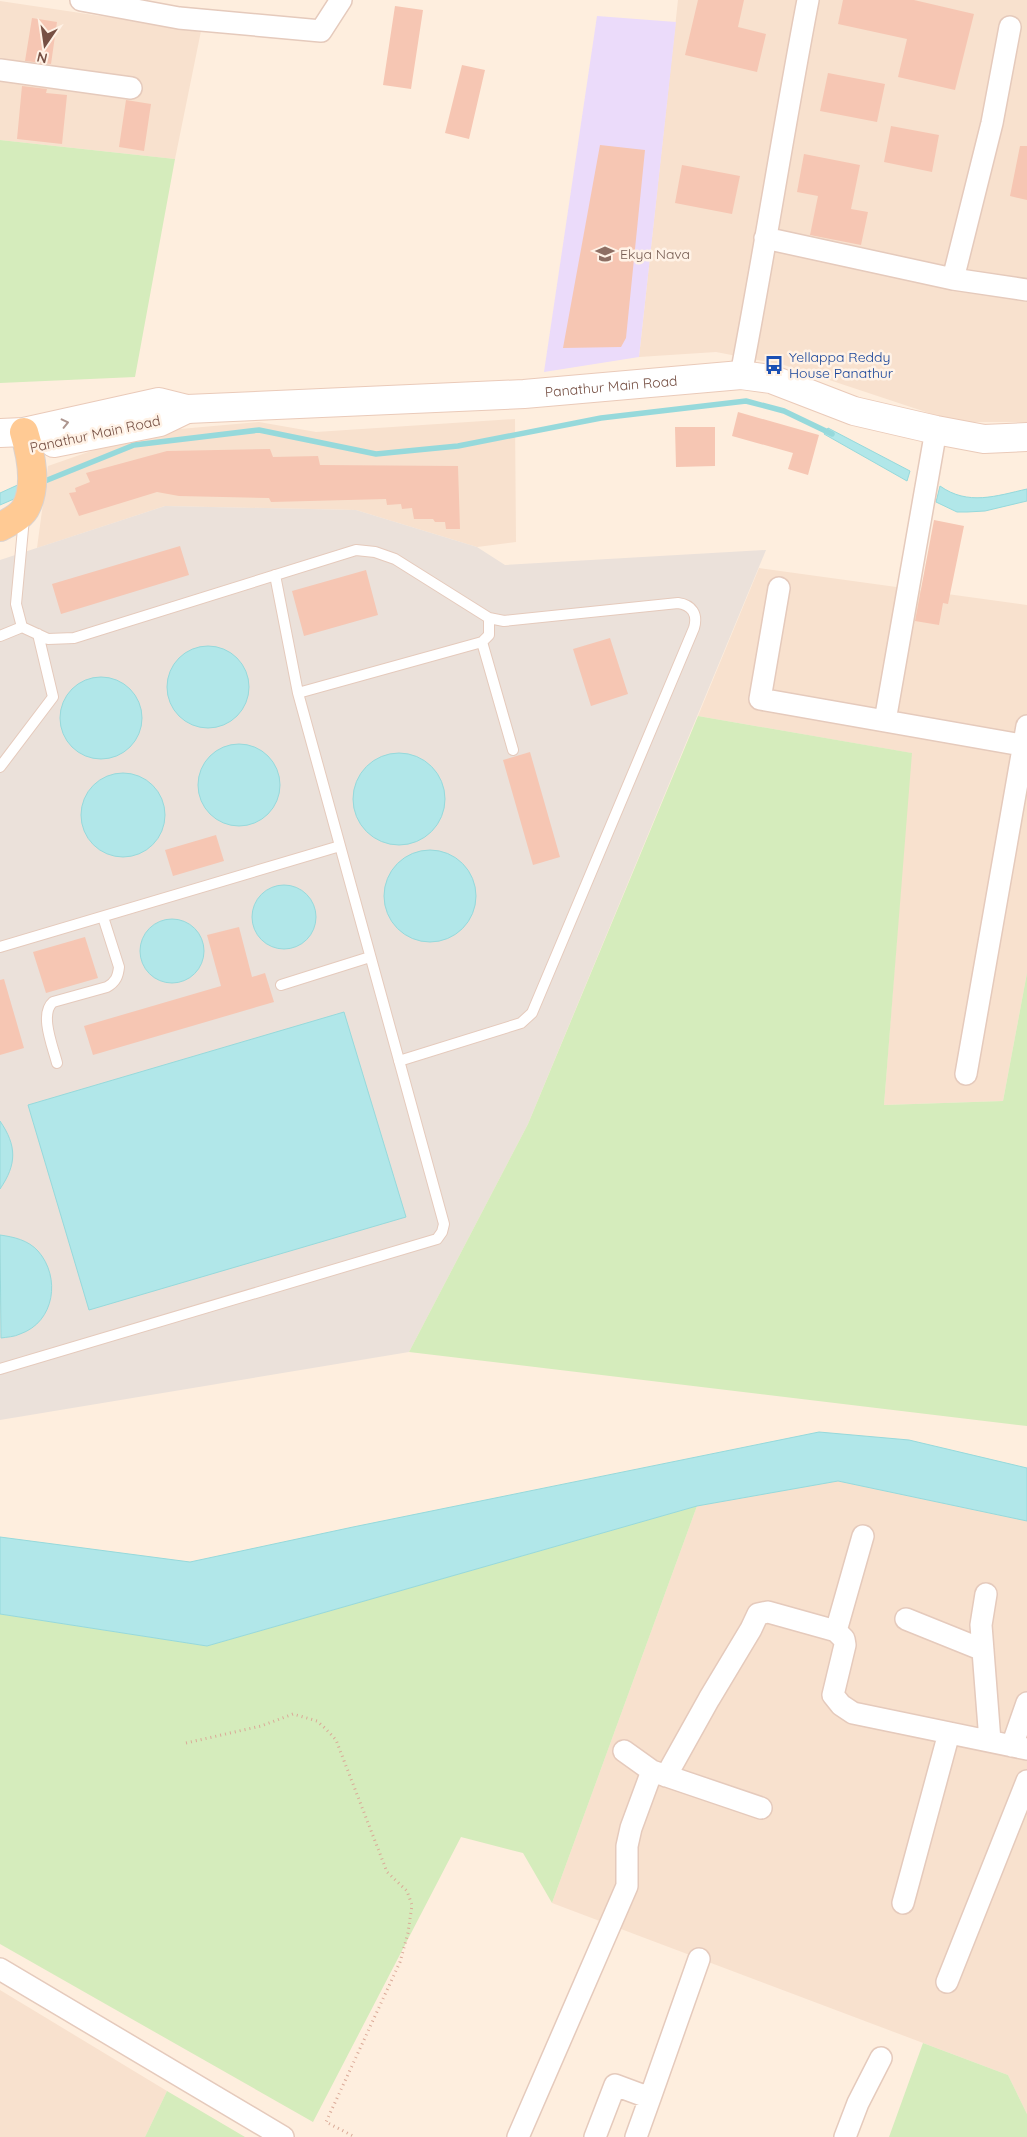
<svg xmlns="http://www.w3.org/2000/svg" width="1027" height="2137" viewBox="0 0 1027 2137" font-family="Quicksand,sans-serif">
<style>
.residential{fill:#f8e1ce}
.industrial{fill:#ebe1da}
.education{fill:#ebdbfa}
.green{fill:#d5ecbc}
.water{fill:#b1e7e9;stroke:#96d9db}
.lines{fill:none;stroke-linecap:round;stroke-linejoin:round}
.stream{stroke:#96d9db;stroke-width:5.5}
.building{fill:#f6c6b3}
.lane-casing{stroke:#e5cabc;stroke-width:12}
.street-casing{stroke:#e5cabc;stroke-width:24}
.secondary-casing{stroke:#eacab9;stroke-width:30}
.primary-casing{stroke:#dbd2ce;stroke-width:30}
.path{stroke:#daa997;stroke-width:3;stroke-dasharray:1 4;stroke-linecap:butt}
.lane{stroke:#fff;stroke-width:10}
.street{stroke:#fff;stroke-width:21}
.secondary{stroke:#fff;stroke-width:28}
.primary{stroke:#ffca94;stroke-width:28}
.oneway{stroke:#ad968f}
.labels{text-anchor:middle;stroke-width:5;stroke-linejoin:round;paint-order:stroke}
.education-label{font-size:14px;fill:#785e54;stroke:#fff2e6;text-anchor:start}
.transit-label{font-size:14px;fill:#164399;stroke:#fff2e6;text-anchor:start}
.street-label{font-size:14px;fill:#765044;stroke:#fff2e6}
</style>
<rect width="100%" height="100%" fill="#feeede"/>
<path class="residential" d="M678 0H1027V422H956L784 365 716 352 639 357Z
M0 1 201 31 175 159 0 140Z
M515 419 516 542 477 547 356 510 165 506 37 548 48 466 146 432 259 422 316 432Z
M759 568 1027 605V973L1003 1101 884 1105 911 753 698 716Z
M838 1481 1027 1521V2114L1008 2075 552 1903 697 1506Z
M0 1990 167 2091 145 2137H0Z"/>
<path class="industrial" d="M165 506 356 510 477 547 505 565 766 550 528 1124 409 1352 0 1420V560Z"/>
<path class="education" d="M597 16 676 22 639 357 544 372Z"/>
<path class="green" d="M0 140 175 159 135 377 0 383Z
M698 716 912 753 884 1105 1003 1101 1027 973V1426L409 1352 528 1124Z
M697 1506 552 1903 523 1853 461 1837 313 2122 0 1944V1614L207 1646Z
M923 2043 1008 2075 1027 2114V2137H889Z
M167 2091 245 2137H145Z"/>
<path class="water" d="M828 428 910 471 907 481 824 434Z
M22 483 21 496 0 505V493Z
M940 486C968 506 996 496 1027 489V501L985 511 967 512H957L936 502Z
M167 687a41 41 0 1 1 82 0a41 41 0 1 1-82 0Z
M60 718a41 41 0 1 1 82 0a41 41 0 1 1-82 0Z
M198 785a41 41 0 1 1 82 0a41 41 0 1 1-82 0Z
M353 799a46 46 0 1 1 92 0a46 46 0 1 1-92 0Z
M81 815a42 42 0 1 1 84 0a42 42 0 1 1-84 0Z
M384 896a46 46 0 1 1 92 0a46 46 0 1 1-92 0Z
M252 917a32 32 0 1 1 64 0a32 32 0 1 1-64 0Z
M140 951a32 32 0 1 1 64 0a32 32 0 1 1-64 0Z
M344 1012 406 1217 89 1310 28 1105Z
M0 1121C17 1146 17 1164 0 1189Z
M0 1235C14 1237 28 1240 38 1251 61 1277 55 1322 20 1334 14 1337 7 1337 1 1338Z
M819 1432 909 1440 1027 1468V1521L838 1481 697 1506 207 1646 0 1614V1537L190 1562 353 1527Z"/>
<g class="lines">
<path class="stream" d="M40 483 134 445 259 430 376 454 458 446 601 418 746 401 784 411 832 434"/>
</g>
<path class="building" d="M698 0H744L738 27 766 34 757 72 685 55Z
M843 0H914L974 14 955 90 898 77 907 39 838 24Z
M395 6 423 10 411 89 383 85Z
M32 18 57 22 51 64 25 61Z
M462 65 485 70 469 139 445 133Z
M828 73 885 84 877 122 820 111Z
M22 86 47 89 46 93 67 95 62 144 17 139Z
M126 100 151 104 144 151 119 147Z
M891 126 939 135 932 172 884 162Z
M600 145 645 150 626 338 621 347 563 348Z
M1020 146H1027V200L1010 196Z
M804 154 860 165 851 209 868 212 861 245 810 235 818 196 797 192Z
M682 165 740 176 732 214 675 203Z
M738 412 819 435 808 475 788 469 793 453 732 436Z
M675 427H715V466L676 467Z
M270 449 273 457 318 456 320 465 458 466 460 529H446L445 522H435L433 519H414L412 508 402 509 401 504 387 505 386 499 271 502 269 498 179 496 157 492 79 516 69 493 76 492 75 488 90 482 86 473 167 451Z
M934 520 964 526 948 604 943 603 939 625 915 621Z
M180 546 189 575 61 614 52 584Z
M366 570 378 615 304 636 292 591Z
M610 638 628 694 591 706 573 649Z
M530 752 560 857 533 865 503 760Z
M216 835 224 861 173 876 165 850Z
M239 927 252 977 265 973 274 1002 93 1055 84 1026 221 986 207 935Z
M85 937 98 978 46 993 33 952Z
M4 979 24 1048 0 1055V980Z"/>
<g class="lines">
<g class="lane-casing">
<path id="lane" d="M24 518 16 604 22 627 48 639 74 638 356 550 375 552 395 559 489 618 504 621 678 603C692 605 698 614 694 628L532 1013 521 1023 399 1061
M0 636 22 627
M482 642 513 750
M298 693 482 642 489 635V618
M0 767 53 697 38 634
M0 947 340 846
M281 985 370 957
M57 1063C53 1047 39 1014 53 1002L107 987C116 982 118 976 119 967L103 917
M0 1369 437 1239 442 1232 444 1224 298 693 275 575"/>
</g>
<g class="street-casing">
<path id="street" d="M81 0 179 18 321 31 341 0
M0 70 131 88
M765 238 953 279 1027 290
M953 279 992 123 1010 27
M741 375C765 250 784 125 808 0
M779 588 760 699 1027 746
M885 721 936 430
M966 1074 1027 726
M986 1594 981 1625 990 1741
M906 1619 983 1650
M836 1631 863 1536
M1012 1746 1027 1703
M624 1751 652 1771 761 1808
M666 1776 709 1699 751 1629 758 1614 768 1612 836 1631 844 1639 845 1645 833 1695 841 1705 853 1713 1027 1749
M903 1903 949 1733
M0 1969 283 2137
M947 1982 1027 1781
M518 2137 627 1886V1846L631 1828 652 1771
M595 2137 615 2085 650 2098 699 1959
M636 2137 650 2098
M845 2137 858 2103 881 2058"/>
</g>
<g class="secondary-casing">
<g id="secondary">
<path id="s1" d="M0 433 24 432 159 402 187 409 524 394 741 375 771 379 854 411 936 430 984 439 1027 437"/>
<path d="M54 443 160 422 187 409"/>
</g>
</g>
<g class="primary-casing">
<path id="primary" d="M0 527C8 523 20 517 25 509 38 486 31 455 24 432"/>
</g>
<path class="path" d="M186 1743 261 1726 293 1714 317 1721 326 1729 336 1740 387 1872 407 1891 412 1905 408 1933 400 1962 326 2122 355 2137"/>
<use href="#lane" class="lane"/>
<use href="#street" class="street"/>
<use href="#secondary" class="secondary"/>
<use href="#primary" class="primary"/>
</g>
<defs><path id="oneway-chevron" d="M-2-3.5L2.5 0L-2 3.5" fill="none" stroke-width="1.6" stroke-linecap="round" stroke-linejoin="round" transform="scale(1.25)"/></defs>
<use class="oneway" href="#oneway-chevron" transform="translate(65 423) rotate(-13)"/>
<defs>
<g id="school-bare" transform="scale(1.5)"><path d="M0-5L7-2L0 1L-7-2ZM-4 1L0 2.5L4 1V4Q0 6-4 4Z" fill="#8d6e63" stroke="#fff2e6" stroke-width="2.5" paint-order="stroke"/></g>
<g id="bus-bare" transform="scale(1.5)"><path d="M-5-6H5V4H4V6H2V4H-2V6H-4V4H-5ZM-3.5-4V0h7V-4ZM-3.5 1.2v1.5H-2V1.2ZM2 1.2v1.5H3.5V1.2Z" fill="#1a4fb4" stroke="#fff2e6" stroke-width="2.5" paint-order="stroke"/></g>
</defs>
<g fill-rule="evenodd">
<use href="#school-bare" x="605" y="254"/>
<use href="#bus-bare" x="774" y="365"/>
</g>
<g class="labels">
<g class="education-label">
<text x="620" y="259">Ekya Nava</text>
</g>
<g class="transit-label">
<text x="789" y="362">Yellappa Reddy<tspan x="789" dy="16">House Panathur</tspan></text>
</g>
<g class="street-label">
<text dy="5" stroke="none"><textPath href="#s1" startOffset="616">Panathur Main Road</textPath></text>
<text transform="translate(95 434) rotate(-12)" y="5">Panathur Main Road</text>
</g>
</g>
<g transform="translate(45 45) rotate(193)" stroke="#fff2e6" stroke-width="4" paint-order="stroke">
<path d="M0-4L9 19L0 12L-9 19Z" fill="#765044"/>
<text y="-8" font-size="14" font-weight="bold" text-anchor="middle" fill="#765044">N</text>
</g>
</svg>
